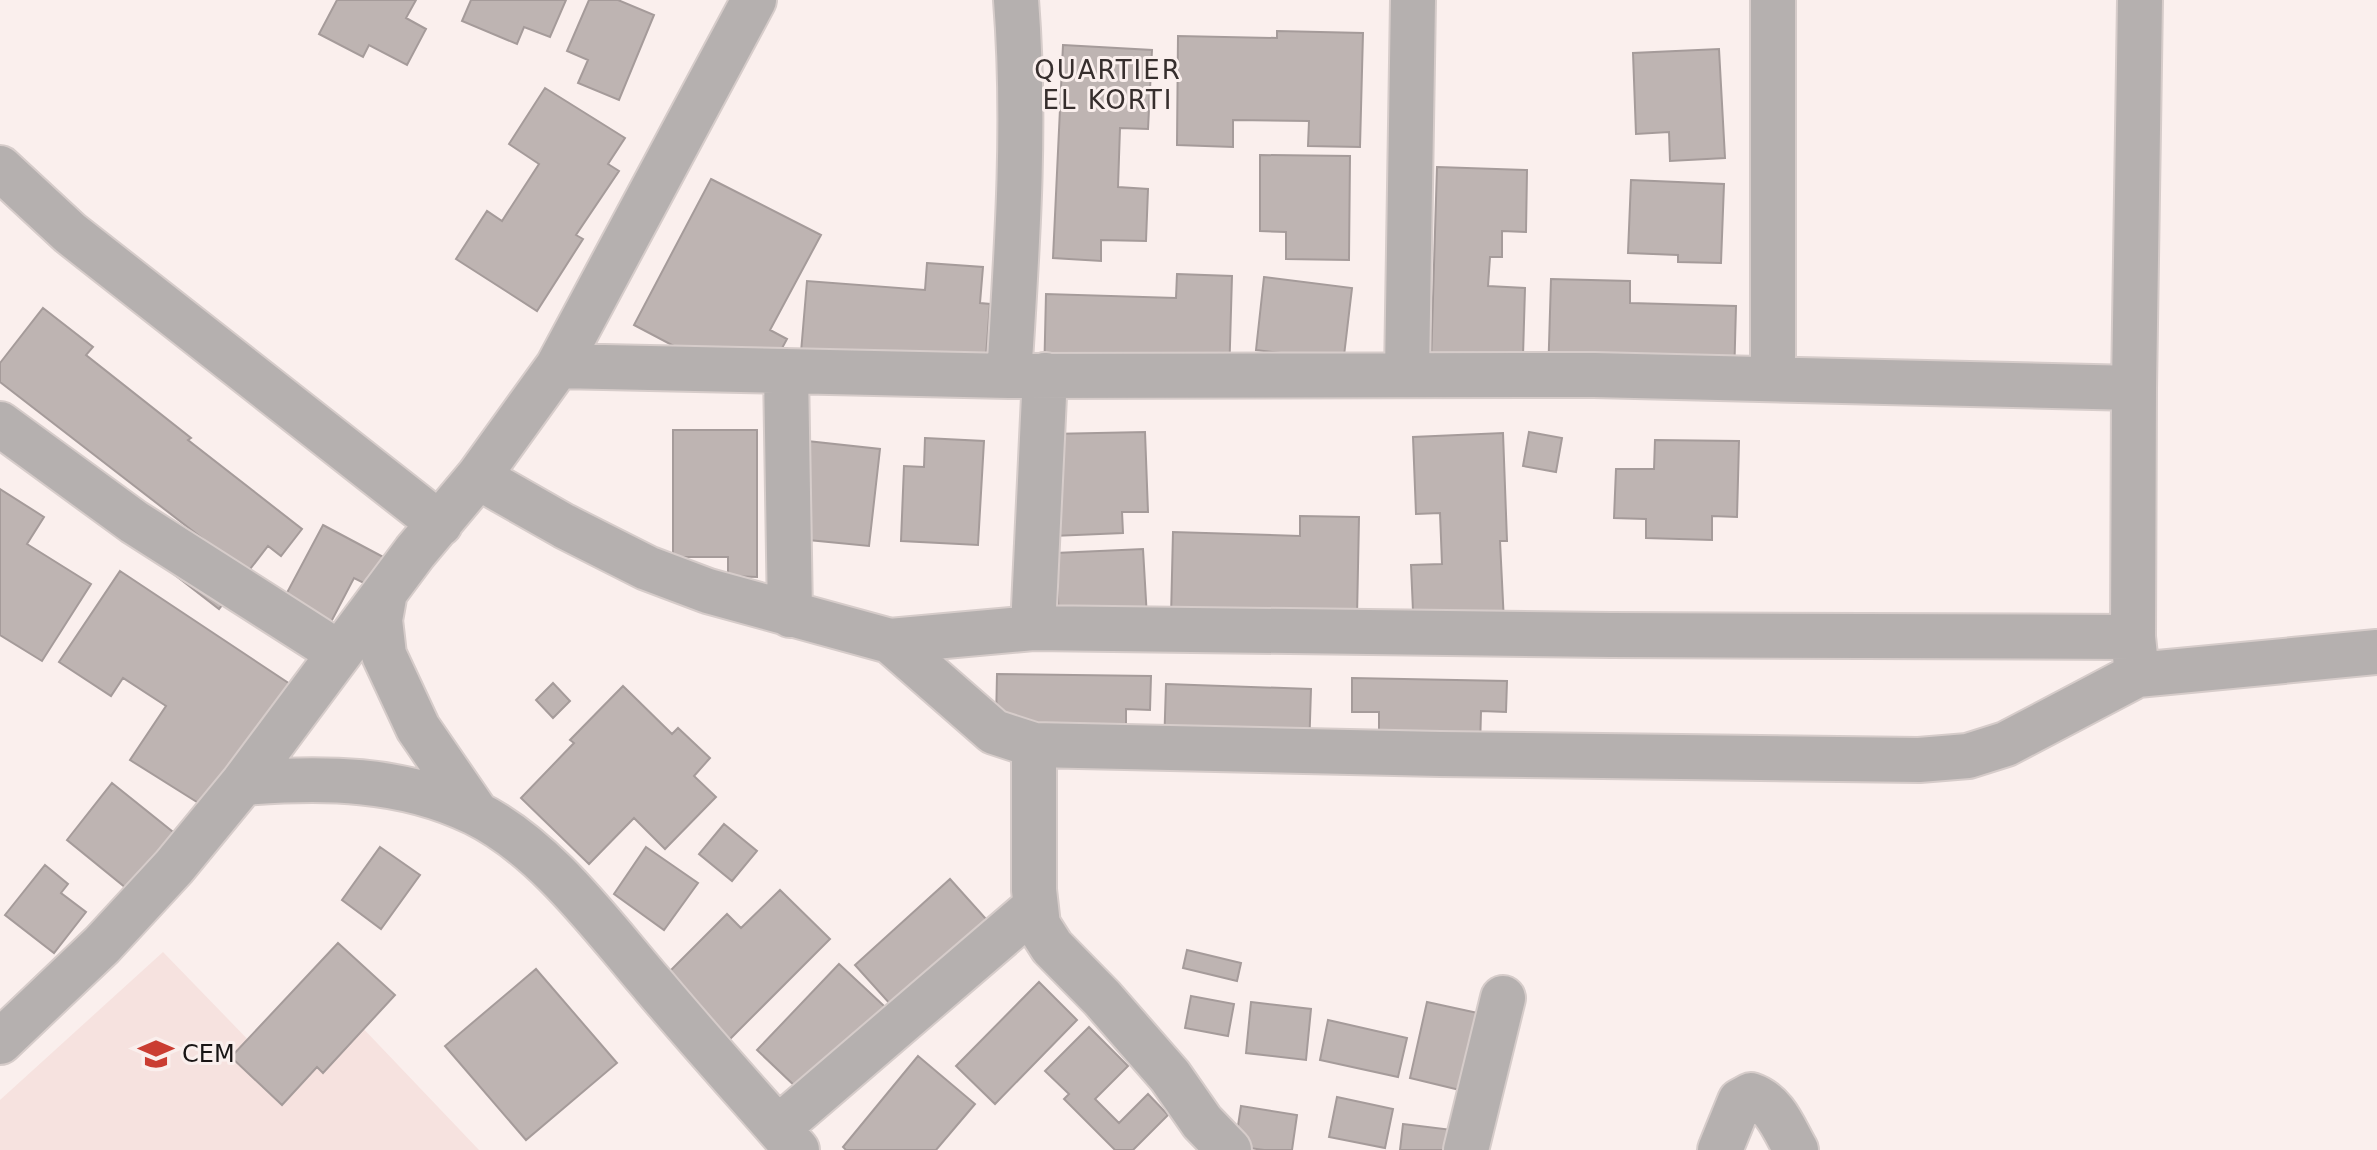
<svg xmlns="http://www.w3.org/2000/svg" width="2377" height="1150" viewBox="0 0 2377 1150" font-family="'DejaVu Sans',sans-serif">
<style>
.built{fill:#f6e2df}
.building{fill:#beb4b2;stroke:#a59b9a;stroke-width:2}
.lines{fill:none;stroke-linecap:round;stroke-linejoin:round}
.minor-casing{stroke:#d6ccca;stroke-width:48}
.minor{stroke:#b5b0af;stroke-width:44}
.labels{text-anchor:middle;stroke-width:6;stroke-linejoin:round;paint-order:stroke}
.poi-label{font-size:24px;fill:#191515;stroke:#faefed;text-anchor:start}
.neighbourhood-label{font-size:26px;letter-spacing:2px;fill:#362e2d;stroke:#faefed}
</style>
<rect width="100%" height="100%" fill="#faefed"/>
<path class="built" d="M163 952 292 1085 358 1023 479 1150H0V1100Z"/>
<path class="building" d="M337 0H416L406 18 426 29 407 65 369 45 363 57 319 34Z
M471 0H566L550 37 524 27 517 44 462 21Z
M589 0H618L654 15 619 100 578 83 588 60 567 51Z
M1277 31 1363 33 1360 147 1308 146 1309 121 1233 120V147L1177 145 1178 36 1277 38Z
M1063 45 1152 50 1148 129 1120 128 1118 187 1148 189 1146 241 1101 240V261L1053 258Z
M1719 49 1725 158 1670 161 1669 132 1636 134 1633 53Z
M545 88 625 138 608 164 619 171 576 235 583 239 537 311 456 259 487 211 502 221 539 164 509 144Z
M1260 155 1350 156 1349 260 1286 259V232L1260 231Z
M1437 167 1527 170 1526 232 1502 231V257H1490L1488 286 1525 288 1523 356 1431 363Z
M711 179 821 235 770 330 787 339 759 391 634 325Z
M1631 180 1724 184 1721 263 1678 262V255L1628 253Z
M927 263 983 267 980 303 990 304 984 382 799 376 807 281 925 290Z
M1177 274 1232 276 1229 379 1044 380 1046 294 1176 298Z
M1264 277 1352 288 1343 364 1307 356 1256 350Z
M1551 279 1630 281V303L1736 306 1734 380 1548 378Z
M43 308 93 347 86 355 191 438 188 440 302 529 281 556 268 546 219 609 175 575 203 539 0 382V363Z
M673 430H757V577L728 576V557H673Z
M1145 432 1148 512H1122L1123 533 1053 536 1050 434Z
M1529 432 1562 438 1556 472 1523 466Z
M1503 433 1507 541H1500L1505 643 1414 634 1411 565 1442 564 1440 513 1416 514 1413 437Z
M925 438 984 441 978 545 901 541 904 466 924 467Z
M798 440 880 449 869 546 788 538Z
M1655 440 1739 441 1737 517 1712 516V540L1646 538V519L1614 518 1616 469H1654Z
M0 489 44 517 27 544 91 584 42 661 0 635Z
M1300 516 1359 517 1357 617 1171 618 1173 532 1300 536Z
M323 525 387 559 372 587 354 578 320 643 273 619Z
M1143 549 1147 618 1060 642 1056 553Z
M120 571 296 688 208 809 130 760 166 706 123 678 111 696 59 662Z
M997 674 1151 676 1150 710 1126 709V746L996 723Z
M1352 678 1507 681 1506 712 1481 711 1480 748 1379 746V712H1352Z
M553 683 570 701 553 718 536 700Z
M1166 684 1311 689 1309 752 1164 748Z
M623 686 672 734 678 728 710 758 694 776 716 797 665 849 634 818 589 864 521 798 574 743 570 740Z
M112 783 188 844 142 901 67 840Z
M724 824 757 851 732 881 699 854Z
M380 847 420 875 381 929 342 900Z
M646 847 698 883 664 930 614 894Z
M45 865 68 884 61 893 86 912 54 953 5 915Z
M950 879 1004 939 900 1015 855 965Z
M780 890 830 939 729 1040 665 976 727 914 741 928Z
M338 943 395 995 323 1073 317 1067 282 1105 231 1057Z
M1187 950 1241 963 1237 981 1183 968Z
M839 964 897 1018 817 1107 757 1050Z
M536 969 617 1063 526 1140 445 1046Z
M1039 982 1077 1020 995 1104 956 1066Z
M1191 996 1234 1004 1228 1036 1185 1028Z
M1251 1002 1311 1009 1306 1060 1246 1053Z
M1427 1002 1487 1015 1468 1092 1410 1078Z
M1328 1020 1407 1038 1398 1077 1320 1060Z
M1089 1027 1128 1066 1095 1099 1119 1123 1148 1094 1168 1115 1133 1150H1115L1064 1099 1069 1094 1045 1071Z
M918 1056 975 1104 936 1150H846L843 1147Z
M1337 1097 1393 1109 1385 1148 1329 1137Z
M1241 1106 1297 1115 1292 1150H1264L1235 1146Z
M1403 1124 1461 1131 1459 1150H1400Z"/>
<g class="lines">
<g class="minor-casing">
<path id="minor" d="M1773 0V377
M2140 0 2134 388 2133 637 2137 675 2377 652
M0 168 70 233 440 524
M558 366 1009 376 1594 375 2134 388
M786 371 790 615
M1407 374 1413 0
M1009 376C1017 251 1026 125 1016 0
M0 424 134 522 339 653
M478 477 564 526 647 568 708 591 890 641 994 732 1034 745 1440 754 1919 760 1968 756 2006 744 2137 675
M385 592 380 620 384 655 418 728 477 814
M1033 628 1045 375
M890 641 1033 628 1611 635 2133 637
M1034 745V890L1038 925 1052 947 1102 998 1170 1076 1202 1122 1229 1150
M243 783C322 777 402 777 475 813 546 848 602 926 653 985 700 1041 749 1095 797 1150
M0 1042 102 945 174 867 243 783 415 552 478 477 558 366 754 0
M778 1128 1034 908
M1466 1150 1503 998
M1720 1150 1740 1101 1751 1095C1775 1103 1784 1129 1796 1150"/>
</g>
<use href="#minor" class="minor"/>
</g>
<defs>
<g id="school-bare" transform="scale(2.76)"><path d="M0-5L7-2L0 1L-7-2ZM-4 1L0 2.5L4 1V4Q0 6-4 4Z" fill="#ca3d32" stroke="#faefed" stroke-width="2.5" paint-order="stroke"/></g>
</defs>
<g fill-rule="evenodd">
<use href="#school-bare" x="156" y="1054"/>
</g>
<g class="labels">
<g class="poi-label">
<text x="182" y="1062">CEM</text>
</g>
<g class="neighbourhood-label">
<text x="1108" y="79">QUARTIER<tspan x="1108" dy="30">EL KORTI</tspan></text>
</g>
</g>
</svg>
